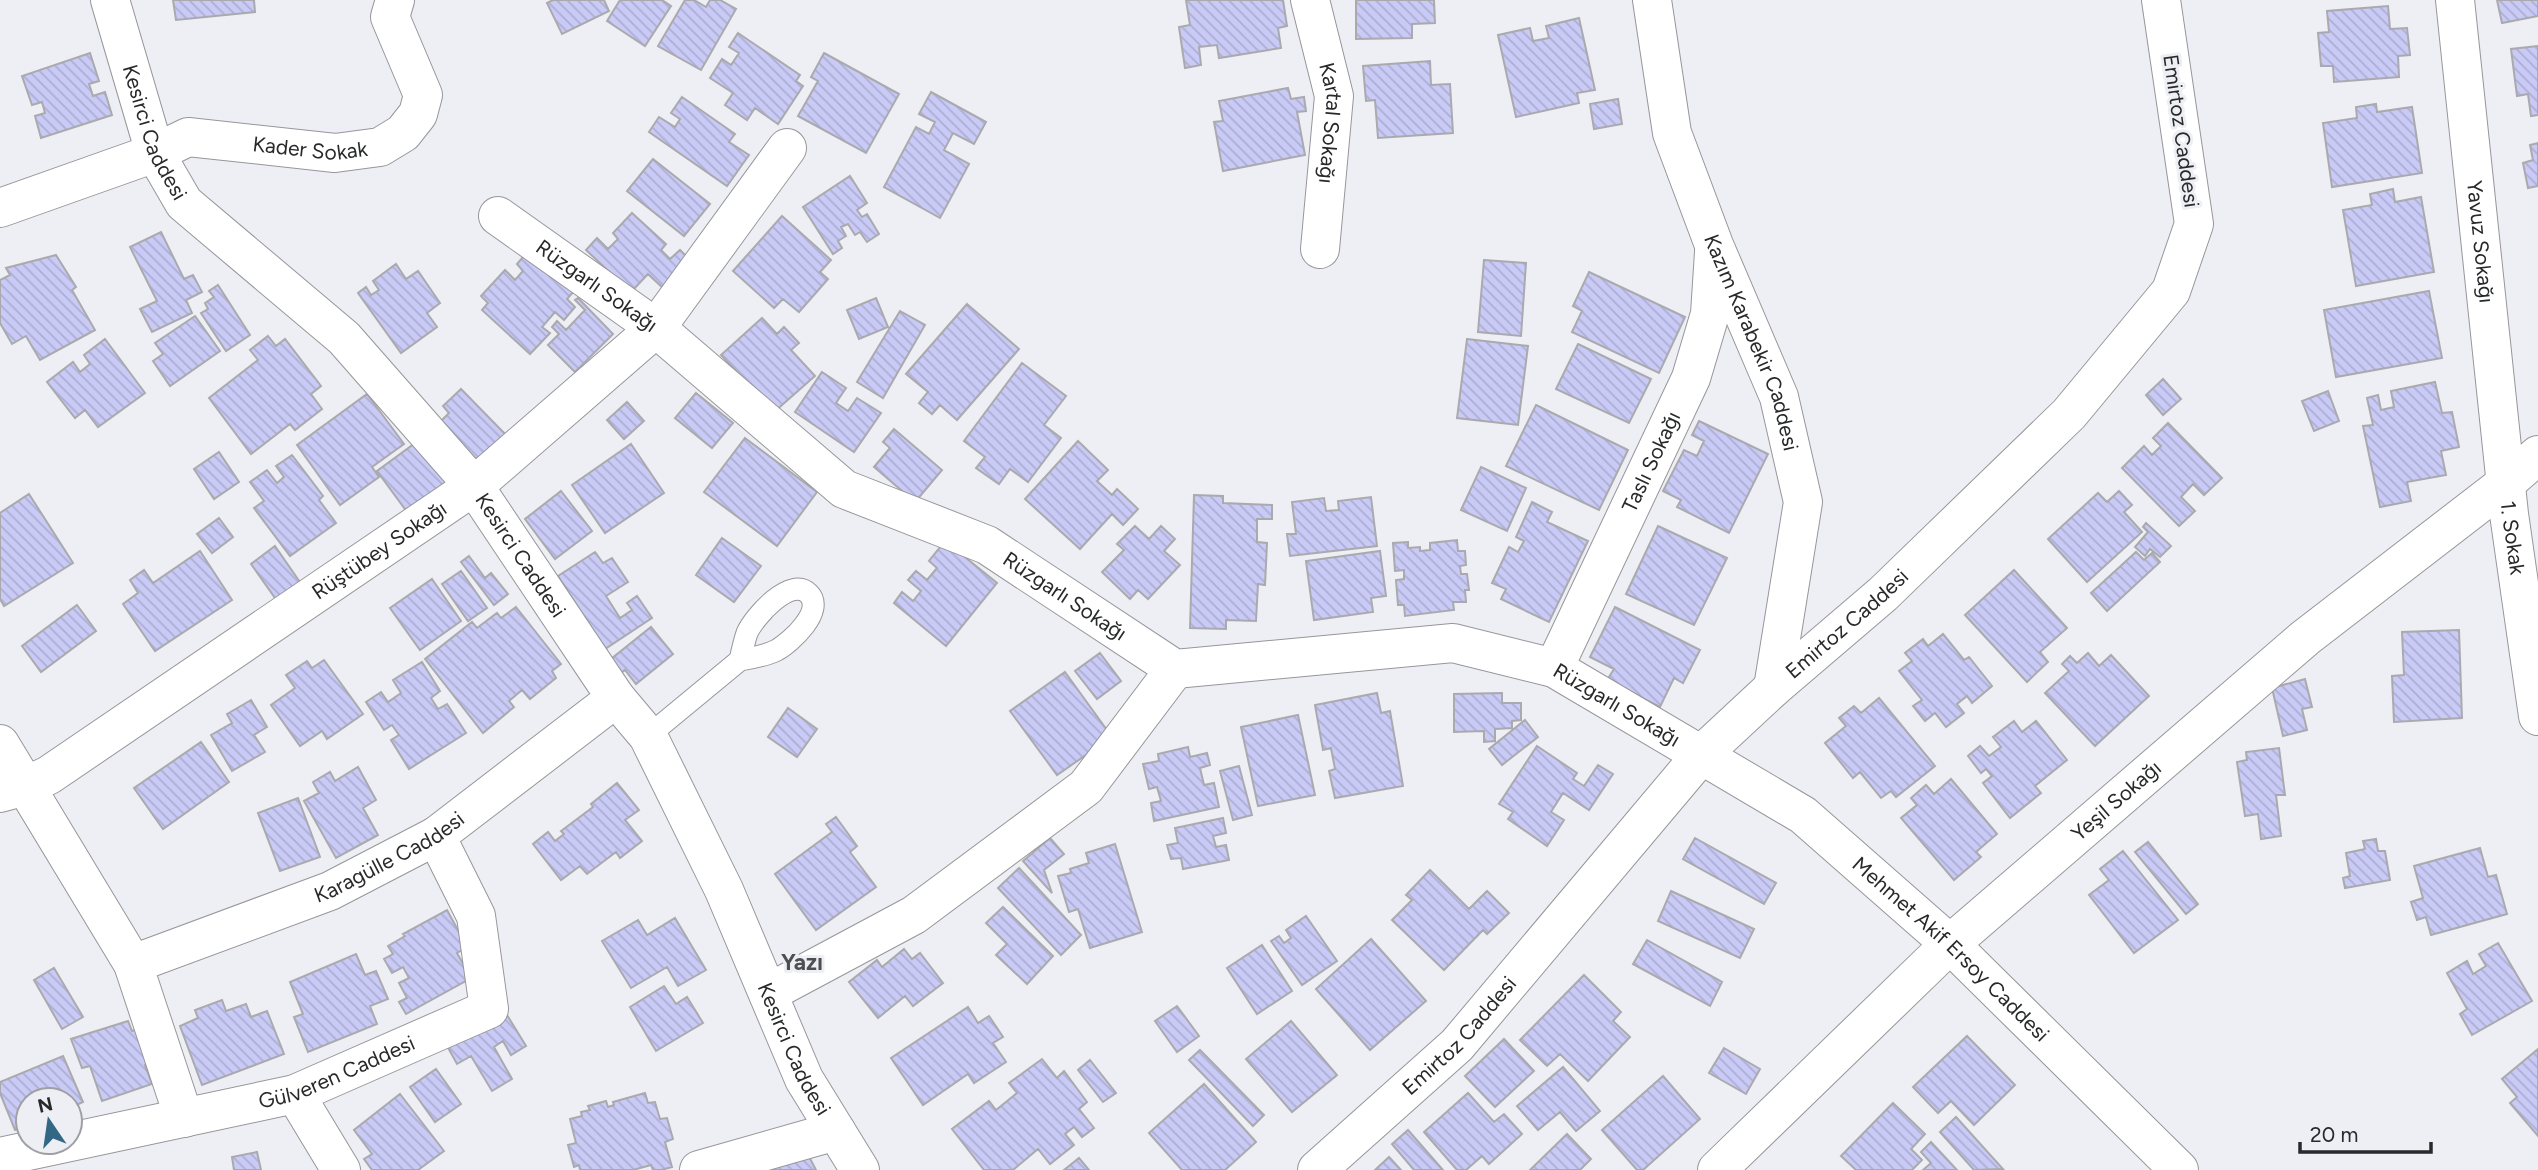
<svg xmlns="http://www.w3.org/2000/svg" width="2538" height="1170" viewBox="0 0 2538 1170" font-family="Figtree,sans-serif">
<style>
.building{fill:url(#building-back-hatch);stroke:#aaaaae;stroke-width:2}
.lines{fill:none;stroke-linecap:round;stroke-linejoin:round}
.lane-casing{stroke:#96969b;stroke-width:23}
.street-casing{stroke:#96969b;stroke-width:40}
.lane{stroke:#fff;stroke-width:21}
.street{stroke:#fff;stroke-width:38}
.labels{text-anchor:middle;stroke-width:6;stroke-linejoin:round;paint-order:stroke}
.street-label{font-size:21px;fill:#28292a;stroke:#eeeff4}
.neighbourhood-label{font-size:23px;font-weight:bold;fill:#4f4f53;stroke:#eeeff4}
</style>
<defs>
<pattern id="building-back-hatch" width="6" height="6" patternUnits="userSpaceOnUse" patternTransform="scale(1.75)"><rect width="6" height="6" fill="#c9caf6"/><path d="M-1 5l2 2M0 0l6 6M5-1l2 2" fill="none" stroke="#adaed3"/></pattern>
</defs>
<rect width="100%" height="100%" fill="#eeeff4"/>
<path class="building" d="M173 0H254L255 12 176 20Z
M553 0H604L609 11 562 34 547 3Z
M620 0H662L671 6 645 46 607 21Z
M685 0H694L706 7 710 0H720L736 9 701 70 658 46Z
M1186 0H1283L1287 26 1278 28 1281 48 1219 58 1217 45 1199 47 1201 65 1185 68 1179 27 1190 25Z
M1356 0H1434L1435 23 1412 24V38L1356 39Z
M2497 0H2538V16L2502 23Z
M2388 6 2390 29 2407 28 2410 55 2398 56 2399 77 2334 82 2333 66H2321L2318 33 2329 32 2327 11Z
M1579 18 1595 90 1577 93 1579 103 1516 117 1498 35 1530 28 1533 41 1549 38 1546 26Z
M738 33 800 75 796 81 803 86 778 124 755 108 747 120 725 105 733 93 710 78 722 59 731 65 739 53 729 47Z
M2538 46V115L2531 116 2528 94 2517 96 2511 49Z
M90 53 99 81 89 84 93 96 105 92 112 115 41 138 35 116 45 113 42 102 32 105 22 76Z
M824 53 899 94 866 153 798 116 818 81 811 77Z
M1430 61 1431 85 1450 84 1453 133 1378 138 1375 100 1366 101 1363 66Z
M1288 88 1291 99 1304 97 1306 111 1297 112 1305 155 1223 171 1214 122 1223 121 1219 101Z
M931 92 986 122 974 144 953 133 944 150 969 164 940 218 884 187 916 127 929 134 935 122 919 114Z
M682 97 735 134 729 142 749 155 727 186 649 132 659 117 675 127 680 119 671 113Z
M1618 99 1622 124 1594 129 1590 104Z
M2376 104 2377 112 2412 107 2422 173 2332 187 2323 123 2357 118 2356 107Z
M2538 143V186L2528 188 2523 163 2533 160 2530 145Z
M653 159 710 204 684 236 627 191Z
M850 176 867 203 857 210 862 217 867 214 879 234 867 242 860 232 855 235 848 224 841 227 846 236 838 241 842 248 833 254 803 207Z
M2393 189 2395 202 2421 197 2434 272 2356 286 2343 210 2372 205 2370 194Z
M632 213 666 244 661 250 670 259 680 250 691 261 665 290 648 274 631 292 586 250 597 238 608 249 618 239 613 233Z
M782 216 831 260 820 272 828 279 799 312 783 299 774 308 733 271Z
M161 232 184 279 193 275 202 292 186 300 192 313 152 332 140 309 157 301 130 247Z
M529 250 574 291 567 299 575 307 564 320 555 312 542 327 550 333 530 354 482 310 488 303 481 296 505 270 515 280 523 271 517 264Z
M56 255 76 287 72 290 95 330 40 360 26 336 12 344 0 323V280L10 275 6 268Z
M1484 260 1526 263 1521 336 1478 332Z
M396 264 406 279 418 271 440 303 427 313 437 327 401 353 358 293 366 287 371 295 379 290 373 281Z
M1589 272 1685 317 1659 373 1572 332 1582 311 1573 306Z
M218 285 250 335 226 351 201 313 208 309 205 303 214 297 209 291Z
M2429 291 2442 358 2336 377 2324 310Z
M578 298 613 334 575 372 548 345 559 334 552 327 557 321 566 330 585 310 575 300Z
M876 298 888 327 859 339 847 310Z
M967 304 1019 349 957 420 940 405 932 414 919 403 928 392 906 374Z
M900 311 925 325 883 398 857 382Z
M195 316 220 351 170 386 153 361 163 354 155 343Z
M762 318 777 334 784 327 799 343 791 350 815 376 774 412 721 355Z
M268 336 276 346 285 339 321 386 311 394 322 409 295 430 290 424 251 454 209 398 258 360 250 350Z
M105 339 145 393 98 427 85 410 75 418 47 382 73 362 80 372 90 364 84 355Z
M1467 339 1528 346 1518 425 1457 418Z
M1578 344 1651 379 1629 423 1556 389Z
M1022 363 1066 396 1044 425 1061 438 1028 482 1010 469 999 484 976 468 985 457 964 441Z
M822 372 846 388 836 403 848 411 857 398 881 413 854 452 795 412Z
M2163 379 2181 399 2163 415 2146 395Z
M2435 382 2442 413 2452 412 2459 447 2441 451 2446 475 2407 482 2411 501 2380 507 2363 426 2373 425 2367 398 2378 395 2381 410 2394 407 2391 391Z
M461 389 508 437 480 464 440 422 449 413 443 406Z
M2328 391 2339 421 2314 431 2302 401Z
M696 393 733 423 712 448 675 418Z
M367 394 404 444 372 467 379 477 340 505 297 445Z
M627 402 644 421 624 439 607 420Z
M1536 405 1628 450 1599 510 1506 466Z
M1699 421 1768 454 1729 533 1677 507 1681 500 1663 491 1684 450 1697 456 1704 441 1692 435Z
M2168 423 2222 478 2204 495 2193 484 2181 497 2195 511 2179 526 2122 468 2144 446 2152 455 2161 446 2153 438Z
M894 429 942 470 915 502 874 467 890 448 883 442Z
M745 438 817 492 777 546 704 492Z
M418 441 451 486 410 516 377 471Z
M1078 441 1108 470 1097 481 1112 495 1117 489 1138 509 1123 525 1112 514 1080 549 1025 499Z
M631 444 664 493 605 533 572 485Z
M219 452 239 482 214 499 194 469Z
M292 455 323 496 319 500 336 523 290 556 254 508 264 501 250 482 267 470 277 483 284 477 276 466Z
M1481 467 1526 488 1507 531 1461 510Z
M561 491 592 531 555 559 525 519Z
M2119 491 2132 505 2124 512 2142 532 2087 582 2048 539 2098 493 2107 502Z
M29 494 73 563 4 606 0 599V513Z
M1194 495 1223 496V503L1272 505V519H1257V542L1267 543 1265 585 1258 584 1256 621 1226 620V629L1190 628Z
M1371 497 1377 546 1290 556 1287 534H1296L1292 502 1324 498 1326 511 1339 510 1338 501Z
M1532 502 1552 512 1547 522 1588 541 1549 622 1501 599 1506 589 1492 583 1509 547 1518 552 1524 541 1516 537Z
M219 518 233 537 212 553 197 534Z
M2146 523 2171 546 2160 557 2150 549 2145 556 2135 547 2148 532 2143 527Z
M1135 526 1149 539 1161 526 1175 539 1164 551 1180 565 1148 599 1138 590 1130 599 1102 572 1124 550 1117 544Z
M1658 526 1727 558 1694 625 1626 594Z
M722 538 761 566 734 602 696 575Z
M1457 540 1458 551H1465L1466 565 1460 566 1461 574H1467L1469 590H1465L1466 602H1453L1454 610 1405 616 1404 605H1398L1396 580 1404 579V570L1395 571 1393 543 1408 542V548L1420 547V551L1430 550V543Z
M945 541 997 583 946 646 894 603 902 592 913 601 921 591 908 580 916 571 927 580 937 568 929 561Z
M275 546 304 588 280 605 251 564Z
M200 551 232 600 155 651 123 604 138 593 130 580 144 570 153 583Z
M1380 551 1386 596 1371 598 1373 612 1314 620 1306 561Z
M595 552 603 563 612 558 628 582 606 596 620 618 632 610 627 603 637 596 652 618 605 649 558 576Z
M2136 552 2144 560 2152 553 2160 562 2107 611 2091 593Z
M469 556 485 578 491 573 508 594 494 605 461 562Z
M2014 570 2067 628 2040 652 2048 662 2027 682 1965 615Z
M461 571 487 608 468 621 442 584Z
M432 579 461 621 420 650 390 608Z
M77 605 96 631 41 672 22 646Z
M516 607 561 664 552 671 556 678 530 699 522 690 509 701 514 707 483 733 425 659 472 622 477 628 497 613 501 618Z
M1615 607 1700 650 1683 683 1674 678 1660 707 1607 680 1614 669 1590 657Z
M651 627 673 654 636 684 625 670 617 676 606 663Z
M2459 630 2462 718 2394 722 2392 676 2404 675 2402 632Z
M1943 634 1964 660 1969 657 1992 686 1972 703 1967 696 1957 704 1964 713 1946 727 1935 713 1925 721 1913 706 1922 700 1899 671 1912 661 1905 653 1923 639 1928 646Z
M1100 653 1121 681 1097 699 1075 671Z
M2088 653 2099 666 2111 655 2149 696 2095 746 2045 693 2069 671 2062 664 2070 656 2077 663Z
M324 660 363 714 327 739 322 731 300 746 271 705 295 688 286 675 307 661 312 668Z
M422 662 440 691 431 698 438 709 447 704 466 733 409 769 391 740 399 735 392 725 384 730 366 702 381 692 388 702 401 693 393 680Z
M1065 672 1112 737 1057 775 1010 711Z
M2305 679 2312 707 2302 709 2307 730 2283 736 2272 688Z
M1377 693 1381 713 1390 711 1403 786 1335 798 1329 771 1335 769 1331 748 1323 750 1315 705Z
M1502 693V703H1521V720L1512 721V728L1495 729V741L1484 742V731L1454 732V694Z
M1879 698 1935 766 1896 797 1891 791 1881 798 1860 772 1853 778 1825 743 1846 726 1839 718 1854 706 1861 713Z
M251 700 267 727 254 735 265 752 232 771 211 735 232 723 227 714Z
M788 708 817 729 797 757 768 737Z
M1298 715 1315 795 1258 806 1241 727Z
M1525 720 1538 737 1502 765 1489 749Z
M2014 721 2022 732 2036 721 2067 760 2035 786 2041 793 2010 818 1983 783 1992 776 1986 769 1981 773 1968 756 1980 746 1989 756 2001 747 1993 737Z
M201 742 229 782 163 829 134 788Z
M1537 746 1577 773 1573 779 1584 786 1598 765 1613 774 1589 810 1563 793 1551 812 1564 820 1547 846 1508 819 1513 812 1499 804Z
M1188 747 1190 757 1207 753 1210 765 1200 768 1204 785 1214 783 1219 807 1154 821 1151 803 1161 801 1157 787 1149 789 1143 764 1159 761 1158 754Z
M2279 748 2285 795H2276L2281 836 2261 839 2258 814 2245 816 2237 762 2247 760 2246 752Z
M1239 766 1252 815 1233 820 1220 771Z
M358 767 376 800 363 808 378 835 336 858 304 801 319 793 313 782 330 772 335 781Z
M1951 779 1997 834 1976 852 1981 857 1954 880 1901 818 1917 805 1911 798 1926 785 1934 794Z
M617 783 639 810 625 820 642 841 620 858 616 852 587 874 580 866 561 880 533 844 548 832 555 841 564 834 561 831 593 807 591 804Z
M298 798 320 857 280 871 258 813Z
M836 817 857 846 850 852 876 887 816 930 775 874 832 832 826 824Z
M1223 818 1226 833 1213 836 1216 847 1226 845 1229 860 1183 869 1181 858 1171 859 1167 845 1178 843 1175 828Z
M1050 838 1064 854 1044 870 1052 893 1023 861Z
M1695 838 1776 883 1764 904 1683 859Z
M2376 839 2378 851H2385L2390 880 2345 888 2343 878 2350 876 2346 853 2365 849 2363 841Z
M2148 842 2198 904 2186 914 2135 852Z
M1115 844 1142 932 1090 948 1078 909 1069 912 1058 876 1071 873 1070 869 1089 863 1086 853Z
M2480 848 2488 877 2496 875 2507 914 2431 935 2426 917 2417 920 2411 902 2423 898 2414 866Z
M2123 851 2178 920 2134 953 2089 895 2109 880 2100 869Z
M1019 868 1081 935 1061 955 998 888Z
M1430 870 1469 909 1487 891 1509 913 1487 934 1483 930 1444 970 1392 920 1412 900 1406 895Z
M1671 891 1754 929 1740 958 1658 921Z
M1003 907 1053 956 1027 984 996 955 1007 944 986 923Z
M447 910 467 947 457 953 471 978 406 1014 399 1002 407 998 399 983 409 978 403 967 392 973 384 959 393 954 388 946 405 936 403 934Z
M1306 916 1337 961 1302 985 1271 941 1279 936 1284 943 1291 938 1286 930Z
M675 918 706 970 678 986 667 967 631 988 602 941 638 920 647 935Z
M1371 939 1426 1001 1370 1050 1316 989Z
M1647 940 1722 982 1710 1006 1633 964Z
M2498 943 2532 1001 2472 1035 2460 1014 2467 1009 2447 973 2467 961 2473 974 2486 966 2479 954Z
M1262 945 1292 991 1257 1014 1227 968Z
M904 949 912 959 920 953 943 983 913 1006 905 996 878 1018 849 982 877 960 882 967Z
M356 954 365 975 376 971 388 999 370 1006 377 1024 308 1052 294 1017 303 1014 290 982Z
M54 968 83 1017 62 1029 34 980Z
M1584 975 1621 1012 1613 1021 1630 1037 1588 1081 1560 1054 1547 1066 1520 1040Z
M664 986 676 1004 687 997 703 1023 656 1051 630 1007Z
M222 1000 226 1011 246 1004 251 1017 267 1011 284 1054 202 1085 180 1026 198 1018 195 1010Z
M1177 1006 1199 1036 1177 1052 1155 1021Z
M968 1007 978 1023 989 1016 1003 1037 993 1043 1006 1062 974 1083 968 1074 923 1105 891 1058Z
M507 1015 526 1046 511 1055 503 1041 494 1047 512 1079 492 1091 471 1056 457 1064 447 1046Z
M128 1021 132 1031 143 1028 154 1062 145 1065 152 1084 102 1101 90 1066 82 1068 71 1039Z
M1291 1021 1337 1075 1292 1112 1246 1059Z
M1967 1036 2015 1085 1974 1125 1951 1101 1938 1113 1913 1087Z
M1504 1039 1534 1071 1495 1107 1465 1076Z
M1724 1048 1760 1069 1746 1094 1709 1073Z
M2538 1049V1136L2510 1103 2517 1097 2502 1079Z
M1200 1050 1264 1115 1253 1126 1189 1060Z
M63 1056 83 1102 70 1108V1100H28V1125L15 1130 0 1093V1082Z
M1042 1059 1057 1078 1064 1071 1087 1102 1079 1109 1094 1128 1082 1137 1074 1127 1065 1134 1074 1145 1050 1164 1038 1149 1013 1170H984L952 1129 989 1101 996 1110 1017 1093 1009 1083Z
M1090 1060 1116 1093 1103 1102 1078 1070Z
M1563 1067 1600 1111 1576 1131 1560 1112 1538 1130 1517 1106Z
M436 1069 461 1104 435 1122 410 1087Z
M1663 1076 1700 1119 1643 1170H1637L1602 1130Z
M1204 1084 1256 1142 1225 1170H1182L1149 1133Z
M645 1093 648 1103 655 1102 660 1119 667 1118 673 1139 665 1142 672 1167 661 1170H653L651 1165 633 1170H580L579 1165 574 1167 568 1145 576 1143 570 1119 582 1116 581 1112 590 1110 588 1106 606 1101 608 1107 614 1105 613 1102Z
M1468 1093 1494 1122 1504 1114 1522 1134 1489 1164 1482 1156 1466 1170H1457L1424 1132Z
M400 1094 444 1151 418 1170H372L364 1159 372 1154 354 1130Z
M1893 1103 1925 1134 1911 1149 1922 1160 1912 1170H1856L1841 1156Z
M1956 1117 2003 1169 1974 1170 1940 1132Z
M1408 1130 1443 1170H1414L1392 1144Z
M1567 1134 1591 1159 1580 1170H1530Z
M1931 1142 1957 1170H1923L1931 1163 1921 1152Z
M803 1145 816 1170H757Z
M257 1152 261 1170H234L232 1157Z
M1389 1157 1401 1170H1375Z
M1079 1158 1089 1170H1064Z"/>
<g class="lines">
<g class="lane-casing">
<path id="lane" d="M648 736 740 660C753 658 765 656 777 650 791 642 825 611 809 594 791 575 754 617 747 633 744 642 742 651 740 660"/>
</g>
<g class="street-casing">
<g id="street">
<path id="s1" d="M110 0 155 153 184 203 344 338 474 486 616 698 648 736 724 890 804 1079 860 1170"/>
<path id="s2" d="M1310 0 1334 96 1320 249"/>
<path id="s3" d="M1652 0 1672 133 1714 245 1779 397 1803 502 1773 688"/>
<path id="s4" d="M2455 0 2509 514 2538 716"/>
<path id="s5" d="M0 208 155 153 188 137 335 153 380 147 403 133 418 114 423 95 390 17 395 0"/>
<path id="s6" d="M498 216 656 328 844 489 987 545 1175 669 1453 643 1554 668 1803 815 1950 944 2179 1170"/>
<path id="s7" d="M1554 668 1691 378 1710 314 1714 252"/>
<path d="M0 744 133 964 184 1118"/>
<path id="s8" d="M0 793 26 786 49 775 474 486 656 328 787 148"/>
<path id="s9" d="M133 964 330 891 436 836 616 698"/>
<path d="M768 993 914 915 1086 787 1175 669"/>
<path d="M295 1094 341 1170"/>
<path id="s10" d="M0 1157 295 1094 489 1009 476 916 436 836"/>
<path d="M699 1170 836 1131"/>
<path id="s11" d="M1317 1170 1457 1045 1702 754 1773 688 1883 594 2069 414 2171 291 2194 224 2161 0"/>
<path id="s12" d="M1717 1170 1950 944 2305 638 2506 483 2538 455"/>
</g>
</g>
<use href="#lane" class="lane"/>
<use href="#street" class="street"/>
</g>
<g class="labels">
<g class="street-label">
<text dy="7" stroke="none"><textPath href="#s2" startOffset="126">Kartal Sokağı</textPath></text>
<text dy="7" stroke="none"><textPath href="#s1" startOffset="140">Kesirci Caddesi</textPath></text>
<text transform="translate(2181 131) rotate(82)" y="7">Emirtoz Caddesi</text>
<text dy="7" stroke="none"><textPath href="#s5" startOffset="324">Kader Sokak</textPath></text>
<text dy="7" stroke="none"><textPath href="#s4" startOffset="243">Yavuz Sokağı</textPath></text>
<text dy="7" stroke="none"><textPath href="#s6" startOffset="121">Rüzgarlı Sokağı</textPath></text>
<text dy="7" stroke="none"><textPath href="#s3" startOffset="359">Kazım Karabekir Caddesi</textPath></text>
<text dy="7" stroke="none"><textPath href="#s7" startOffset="228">Taslı Sokağı</textPath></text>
<text dy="7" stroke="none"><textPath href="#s4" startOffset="541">1. Sokak</textPath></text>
<text dy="7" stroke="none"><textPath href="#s8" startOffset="452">Rüştübey Sokağı</textPath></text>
<text dy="7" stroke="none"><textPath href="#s1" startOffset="707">Kesirci Caddesi</textPath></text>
<text dy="7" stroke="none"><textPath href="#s6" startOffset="688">Rüzgarlı Sokağı</textPath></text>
<text dy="7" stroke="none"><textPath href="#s11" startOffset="763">Emirtoz Caddesi</textPath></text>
<text dy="7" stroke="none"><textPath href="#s6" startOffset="1276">Rüzgarlı Sokağı</textPath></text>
<text dy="7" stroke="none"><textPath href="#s12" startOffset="544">Yeşil Sokağı</textPath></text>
<text dy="7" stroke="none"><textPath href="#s9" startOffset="278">Karagülle Caddesi</textPath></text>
<text dy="7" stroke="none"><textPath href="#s6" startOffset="1692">Mehmet Akif Ersoy Caddesi</textPath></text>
<text dy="7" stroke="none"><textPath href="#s11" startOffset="196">Emirtoz Caddesi</textPath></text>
<text dy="7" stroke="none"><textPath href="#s1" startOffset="1274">Kesirci Caddesi</textPath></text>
<text dy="7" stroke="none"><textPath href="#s10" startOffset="348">Gülveren Caddesi</textPath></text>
</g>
<g class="neighbourhood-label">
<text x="802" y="970">Yazı</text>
</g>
</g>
<g transform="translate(49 1121) rotate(347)"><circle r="33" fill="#eeeff4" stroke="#9fa0a3" stroke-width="2"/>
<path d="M0-5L12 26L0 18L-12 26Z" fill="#336884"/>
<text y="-10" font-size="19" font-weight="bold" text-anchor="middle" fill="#28292a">N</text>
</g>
<path d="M2300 1142v10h131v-10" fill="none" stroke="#28292a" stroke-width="3.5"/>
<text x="2310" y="1142" font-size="21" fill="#28292a" stroke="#eeeff4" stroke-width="5" paint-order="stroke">20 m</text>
</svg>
